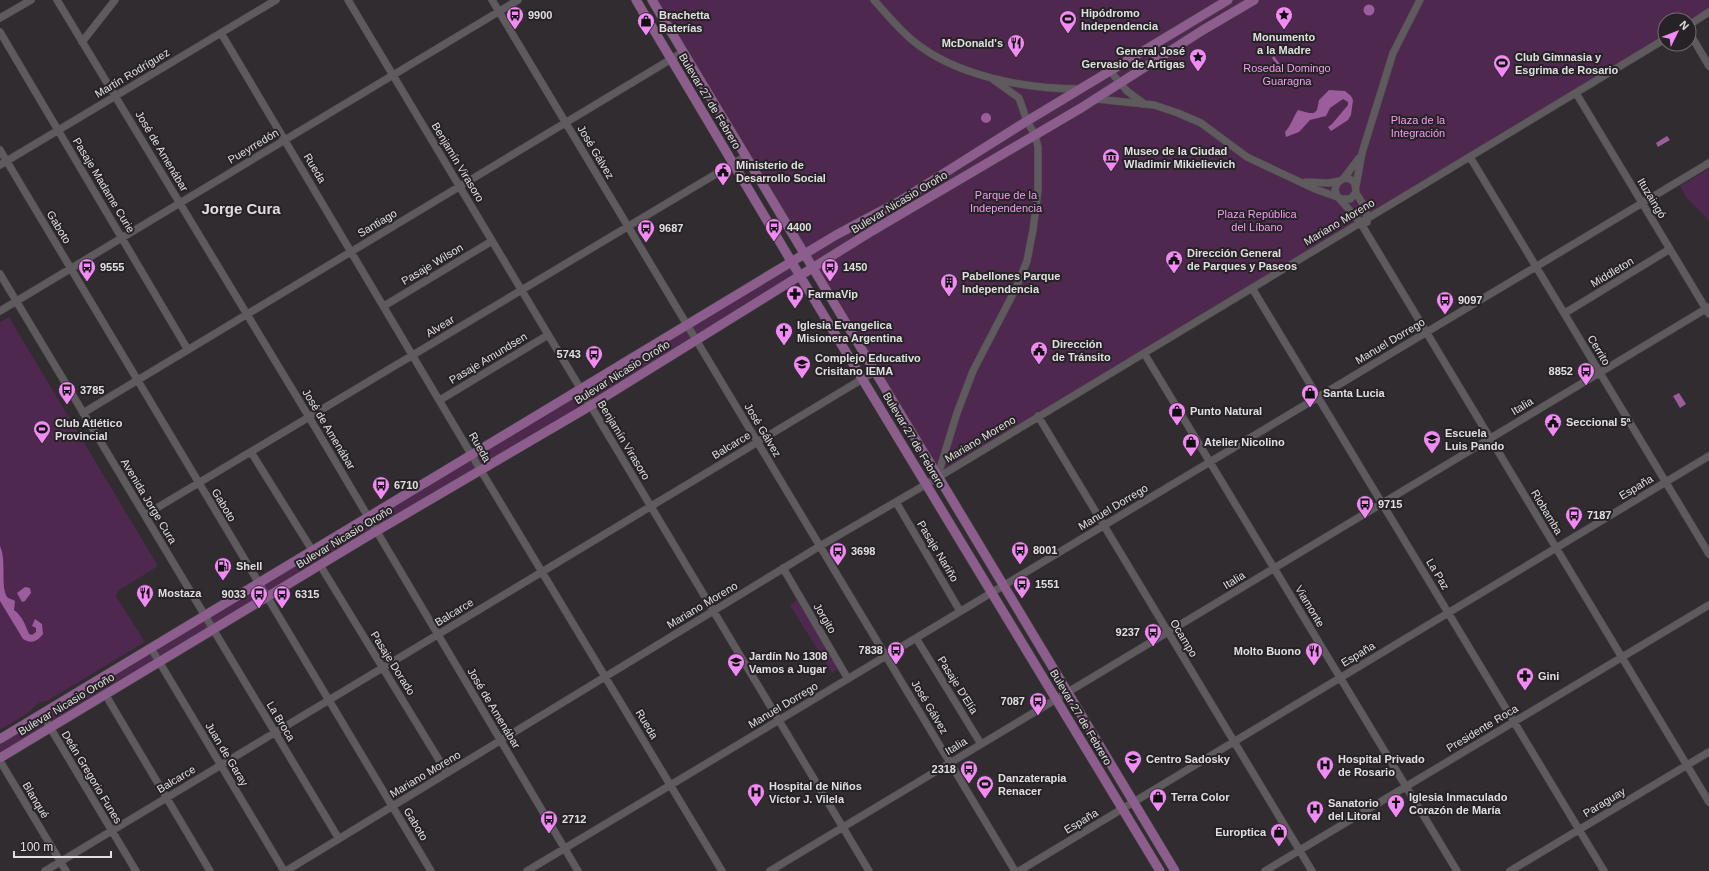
<svg xmlns="http://www.w3.org/2000/svg" width="1709" height="871" viewBox="0 0 1709 871" font-family="Arial,sans-serif">
<style>
.green{fill:#4e284e}
.water{fill:#9b5d9b}
.lines{fill:none;stroke-linecap:round;stroke-linejoin:round}
.minor-casing{stroke:#4c494b;stroke-width:8}
.major-casing{stroke:#4c494b;stroke-width:10}
.minor{stroke:#5e5a5e;stroke-width:7}
.major{stroke:#8d5e8d;stroke-width:9}
.labels{text-anchor:middle;stroke-width:4;stroke-linejoin:round;paint-order:stroke}
.poi-label{font-size:11px;font-weight:bold;fill:#e0dee0;stroke:#262226;text-anchor:start}
.park-label{font-size:11px;fill:#f29ef2;stroke:#262226}
.street-label{font-size:11px;fill:#e0dee0;stroke:#262226}
.district-label{font-size:15px;font-weight:bold;fill:#e1dce1;stroke:#262226}
</style>
<rect width="100%" height="100%" fill="#302c2f"/>
<path class="green" d="M652 0H1709V12L1689 25V20H1665V39L937 478Z
M1709 169V221L1686 197 1680 186Z
M792 263 800 276 0 758V739Z
M9 317 158 566 118 591 116 596 145 642 47 701C41 701 34 705 31 711L0 730V322Z
M797 600 839 669 832 673 790 605Z"/>
<path class="water" d="M1363.5 10a5.5 5.5 0 1 1 11 0a5.5 5.5 0 1 1-11 0Z
M1274 56 1284 70 1283 73 1272 58Z
M1329 90 1345 91 1351 96 1353 100 1351 115 1348 120 1331 131 1328 127 1332 124 1348 105V102L1343 99 1330 108 1326 116 1310 120 1299 132 1286 137 1285 132C1291 126 1293 117 1298 110L1309 113H1314L1317 110 1319 100Z
M981 118a5 5 0 1 1 10 0a5 5 0 1 1-10 0Z
M1667 136 1670 140 1658 147 1656 143Z
M1679 393 1686 404 1680 408 1673 396Z
M0 546C7 561 0 585 7 597 9 599 12 599 15 601L14 610C22 616 25 624 29 634L32 635 36 632V628L32 626 35 619 42 624 43 634C37 642 31 644 23 639L0 601Z
M25 587 30 588 31 593 25 601 22 602 17 593Z"/>
<g class="lines">
<g class="minor-casing">
<path id="minor" d="M57 0 309 417 578 871
M348 0 869 871
M492 0 1015 871
M874 0C886 14 898 28 912 40 955 76 1025 89 1080 89
M0 18 31 0
M1689 25 1709 12
M0 32 188 350
M1689 32 1709 66
M221 33 471 454 722 871
M82 42 115 0
M1110 71 1127 91 1143 103
M1576 93 1709 314
M1096 99 1154 105 1178 113 1201 123 1247 157 1315 189 1340 198
M0 150 431 871
M1470 157 1709 554
M0 165 276 0
M1344 178 1359 158
M1306 182 1329 183 1339 181
M1356 186 1362 153 1393 53 1420 0
M1356 193 1366 209 1367 222
M1341 199H1350L1356 193 1355 183 1350 179 1344 178 1337 183 1335 190 1337 196 1360 222 1709 802
M0 274 339 839
M1252 288 1604 871
M384 306 492 241
M0 311 518 0
M1565 313 1670 249
M1144 353 1457 871
M440 400 548 335
M83 413 683 52
M1038 416 1312 871
M251 452 312 550
M937 478 957 413 973 371 1016 288 1027 261 1033 230 1038 191V147L1035 135 1027 121 1019 98 991 78
M896 502 960 611
M145 515 746 156
M320 565 447 773
M783 568 848 679
M916 638 981 744
M151 648 284 871
M105 694 210 871
M42 714 136 871
M0 761 66 871
M45 871 874 372
M286 871 820 546 937 478 1665 39
M527 871 1709 163
M770 871 1709 307
M1019 871 1709 456
M1265 871 1709 605
M1510 871 1709 752"/>
</g>
<g class="major-casing">
<path id="major" d="M636 0 800 276 1160 871
M652 0 1175 871
M0 739 836 235 900 201 1027 121 1228 0
M0 758 363 539 590 406 872 231 1081 108 1203 30 1254 0"/>
</g>
<use href="#minor" class="minor"/>
<use href="#major" class="major"/>
</g>
<defs>
<g id="bus-pin" transform="scale(0.9)"><path d="M0 17L-7.5 6A9.5 9.5 0 1 1 7.5 6Z" fill="#f28af3" stroke="#262226"/><path d="M-5-6H5V4H4V6H2V4H-2V6H-4V4H-5ZM-3.5-4V0h7V-4ZM-3.5 1.2v1.5H-2V1.2ZM2 1.2v1.5H3.5V1.2Z" fill="#111"/></g>
<g id="sight-pin" transform="scale(0.9)"><path d="M0 17L-7.5 6A9.5 9.5 0 1 1 7.5 6Z" fill="#f28af3" stroke="#262226"/><path d="M0-6L1.8-2.2L6-1.7L2.9 1.2L3.7 5.4L0 3.3L-3.7 5.4L-2.9 1.2L-6-1.7L-1.8-2.2Z" fill="#111"/></g>
<g id="stadium-pin" transform="scale(0.9)"><path d="M0 17L-7.5 6A9.5 9.5 0 1 1 7.5 6Z" fill="#f28af3" stroke="#262226"/><path d="M0-5a6.5 5 0 1 0 0 10a6.5 5 0 1 0 0-10ZM-3.5-1.8h7v3.6h-7Z" fill="#111"/></g>
<g id="shop-pin" transform="scale(0.9)"><path d="M0 17L-7.5 6A9.5 9.5 0 1 1 7.5 6Z" fill="#f28af3" stroke="#262226"/><path d="M-5-2.5h2.3a2.7 3.5 0 0 1 5.4 0H5L5.5 6h-11ZM-1.5-2.5h3a1.5 2.3 0 0 0-3 0Z" fill="#111"/></g>
<g id="restaurant-pin" transform="scale(0.9)"><path d="M0 17L-7.5 6A9.5 9.5 0 1 1 7.5 6Z" fill="#f28af3" stroke="#262226"/><path d="M-5-6h1v4h1v-4h1v4h1v-4h1v5L-1.5 .5V6h-2V.5L-5-1ZM5-6V6H3V1.5H1.5Q1.5-4 5-6Z" fill="#111"/></g>
<g id="museum-pin" transform="scale(0.9)"><path d="M0 17L-7.5 6A9.5 9.5 0 1 1 7.5 6Z" fill="#f28af3" stroke="#262226"/><path d="M0-6L6-3V-2H-6V-3ZM-5-1h2V3h-2ZM-1-1h2V3h-2ZM3-1h2V3H3ZM-6 4H6V6H-6Z" fill="#111"/></g>
<g id="civic-pin" transform="scale(0.9)"><path d="M0 17L-7.5 6A9.5 9.5 0 1 1 7.5 6Z" fill="#f28af3" stroke="#262226"/><path d="M-.6-6.5H3V-4.5H.6V-3L4-1V1h2V6H-6V1h2V-1L-.6-3ZM-1.2 2.5V6h2.4V2.5Z" fill="#111"/></g>
<g id="building-pin" transform="scale(0.9)"><path d="M0 17L-7.5 6A9.5 9.5 0 1 1 7.5 6Z" fill="#f28af3" stroke="#262226"/><path d="M-4-6H4V6H1V3H-1V6H-4ZM-2.5-4.3h1.7v1.8h-1.7ZM.8-4.3h1.7v1.8H.8ZM-2.5-1h1.7V.8h-1.7ZM.8-1h1.7V.8H.8Z" fill="#111"/></g>
<g id="pharmacy-pin" transform="scale(0.9)"><path d="M0 17L-7.5 6A9.5 9.5 0 1 1 7.5 6Z" fill="#f28af3" stroke="#262226"/><path d="M-2-6h4v4h4v4h-4v4h-4v-4h-4v-4h4Z" fill="#111"/></g>
<g id="church-pin" transform="scale(0.9)"><path d="M0 17L-7.5 6A9.5 9.5 0 1 1 7.5 6Z" fill="#f28af3" stroke="#262226"/><path d="M-1.2-6h2.4v3.5h3.3v2.4h-3.3V6h-2.4V-.1h-3.3v-2.4h3.3Z" fill="#111"/></g>
<g id="school-pin" transform="scale(0.9)"><path d="M0 17L-7.5 6A9.5 9.5 0 1 1 7.5 6Z" fill="#f28af3" stroke="#262226"/><path d="M0-5L7-2L0 1L-7-2ZM-4 1L0 2.5L4 1V4Q0 6-4 4Z" fill="#111"/></g>
<g id="fuel-pin" transform="scale(0.9)"><path d="M0 17L-7.5 6A9.5 9.5 0 1 1 7.5 6Z" fill="#f28af3" stroke="#262226"/><path d="M-5.5-6h7V0h2V4h1.3V-2.5L3-4.5l.8-.8L6-3V5H2.5V1h-1V6h-7ZM-4.2-4.7v3.2H.2V-4.7Z" fill="#111"/></g>
<g id="university-pin" transform="scale(0.9)"><path d="M0 17L-7.5 6A9.5 9.5 0 1 1 7.5 6Z" fill="#f28af3" stroke="#262226"/><path d="M0-5L7-2L0 1L-7-2ZM-4 1L0 2.5L4 1V4Q0 6-4 4Z" fill="#111"/></g>
<g id="hospital-pin" transform="scale(0.9)"><path d="M0 17L-7.5 6A9.5 9.5 0 1 1 7.5 6Z" fill="#f28af3" stroke="#262226"/><path d="M-5-5h3v3.5h4V-5h3V5h-3V1.5h-4V5h-3Z" fill="#111"/></g>
</defs>
<g fill-rule="evenodd">
<use href="#bus-pin" x="515" y="15"/>
<use href="#sight-pin" x="1284" y="15"/>
<use href="#stadium-pin" x="1068" y="19"/>
<use href="#shop-pin" x="646" y="21"/>
<use href="#restaurant-pin" x="1016" y="43"/>
<use href="#sight-pin" x="1198" y="57"/>
<use href="#stadium-pin" x="1502" y="63"/>
<use href="#museum-pin" x="1111" y="157"/>
<use href="#civic-pin" x="723" y="171"/>
<use href="#bus-pin" x="774" y="227"/>
<use href="#bus-pin" x="646" y="228"/>
<use href="#civic-pin" x="1174" y="259"/>
<use href="#bus-pin" x="87" y="267"/>
<use href="#bus-pin" x="830" y="267"/>
<use href="#building-pin" x="949" y="282"/>
<use href="#pharmacy-pin" x="795" y="294"/>
<use href="#bus-pin" x="1445" y="300"/>
<use href="#church-pin" x="784" y="331"/>
<use href="#civic-pin" x="1039" y="350"/>
<use href="#bus-pin" x="594" y="354"/>
<use href="#school-pin" x="802" y="364"/>
<use href="#bus-pin" x="1586" y="371"/>
<use href="#bus-pin" x="67" y="390"/>
<use href="#shop-pin" x="1310" y="393"/>
<use href="#shop-pin" x="1177" y="411"/>
<use href="#civic-pin" x="1553" y="422"/>
<use href="#stadium-pin" x="42" y="429"/>
<use href="#school-pin" x="1432" y="439"/>
<use href="#shop-pin" x="1191" y="442"/>
<use href="#bus-pin" x="381" y="485"/>
<use href="#bus-pin" x="1365" y="504"/>
<use href="#bus-pin" x="1574" y="515"/>
<use href="#bus-pin" x="1020" y="550"/>
<use href="#bus-pin" x="838" y="551"/>
<use href="#fuel-pin" x="223" y="566"/>
<use href="#bus-pin" x="1022" y="584"/>
<use href="#restaurant-pin" x="145" y="593"/>
<use href="#bus-pin" x="259" y="594"/>
<use href="#bus-pin" x="282" y="594"/>
<use href="#bus-pin" x="1153" y="632"/>
<use href="#bus-pin" x="896" y="650"/>
<use href="#restaurant-pin" x="1314" y="651"/>
<use href="#school-pin" x="736" y="662"/>
<use href="#pharmacy-pin" x="1525" y="676"/>
<use href="#bus-pin" x="1038" y="701"/>
<use href="#university-pin" x="1133" y="759"/>
<use href="#hospital-pin" x="1325" y="765"/>
<use href="#bus-pin" x="969" y="769"/>
<use href="#stadium-pin" x="985" y="784"/>
<use href="#hospital-pin" x="756" y="792"/>
<use href="#shop-pin" x="1158" y="797"/>
<use href="#church-pin" x="1396" y="803"/>
<use href="#hospital-pin" x="1315" y="809"/>
<use href="#bus-pin" x="549" y="819"/>
<use href="#shop-pin" x="1279" y="832"/>
</g>
<g class="labels">
<g class="poi-label">
<text x="1081" y="17">Hipódromo<tspan x="1081" dy="13">Independencia</tspan></text>
<text x="528" y="19">9900</text>
<text x="659" y="19">Brachetta<tspan x="659" dy="13">Baterías</tspan></text>
<text x="1284" y="41" text-anchor="middle">Monumento<tspan x="1284" dy="13">a la Madre</tspan></text>
<text x="1003" y="47" text-anchor="end">McDonald's</text>
<text x="1185" y="55" text-anchor="end">General José<tspan x="1185" dy="13">Gervasio de Artigas</tspan></text>
<text x="1515" y="61">Club Gimnasia y<tspan x="1515" dy="13">Esgrima de Rosario</tspan></text>
<text x="1124" y="155">Museo de la Ciudad<tspan x="1124" dy="13">Wladimir Mikielievich</tspan></text>
<text x="736" y="169">Ministerio de<tspan x="736" dy="13">Desarrollo Social</tspan></text>
<text x="787" y="231">4400</text>
<text x="659" y="232">9687</text>
<text x="1187" y="257">Dirección General<tspan x="1187" dy="13">de Parques y Paseos</tspan></text>
<text x="100" y="271">9555</text>
<text x="843" y="271">1450</text>
<text x="962" y="280">Pabellones Parque<tspan x="962" dy="13">Independencia</tspan></text>
<text x="808" y="298">FarmaVip</text>
<text x="1458" y="304">9097</text>
<text x="797" y="329">Iglesia Evangelica<tspan x="797" dy="13">Misionera Argentina</tspan></text>
<text x="1052" y="348">Dirección<tspan x="1052" dy="13">de Tránsito</tspan></text>
<text x="581" y="358" text-anchor="end">5743</text>
<text x="815" y="362">Complejo Educativo<tspan x="815" dy="13">Crisitano IEMA</tspan></text>
<text x="1573" y="375" text-anchor="end">8852</text>
<text x="80" y="394">3785</text>
<text x="1323" y="397">Santa Lucia</text>
<text x="1190" y="415">Punto Natural</text>
<text x="1566" y="426">Seccional 5ª</text>
<text x="55" y="427">Club Atlético<tspan x="55" dy="13">Provincial</tspan></text>
<text x="1445" y="437">Escuela<tspan x="1445" dy="13">Luis Pando</tspan></text>
<text x="1204" y="446">Atelier Nicolino</text>
<text x="394" y="489">6710</text>
<text x="1378" y="508">9715</text>
<text x="1587" y="519">7187</text>
<text x="1033" y="554">8001</text>
<text x="851" y="555">3698</text>
<text x="236" y="570">Shell</text>
<text x="1035" y="588">1551</text>
<text x="158" y="597">Mostaza</text>
<text x="246" y="598" text-anchor="end">9033</text>
<text x="295" y="598">6315</text>
<text x="1140" y="636" text-anchor="end">9237</text>
<text x="883" y="654" text-anchor="end">7838</text>
<text x="1301" y="655" text-anchor="end">Molto Buono</text>
<text x="749" y="660">Jardín No 1308<tspan x="749" dy="13">Vamos a Jugar</tspan></text>
<text x="1538" y="680">Gini</text>
<text x="1025" y="705" text-anchor="end">7087</text>
<text x="1146" y="763">Centro Sadosky</text>
<text x="1338" y="763">Hospital Privado<tspan x="1338" dy="13">de Rosario</tspan></text>
<text x="956" y="773" text-anchor="end">2318</text>
<text x="998" y="782">Danzaterapia<tspan x="998" dy="13">Renacer</tspan></text>
<text x="769" y="790">Hospital de Niños<tspan x="769" dy="13">Víctor J. Vilela</tspan></text>
<text x="1171" y="801">Terra Color</text>
<text x="1409" y="801">Iglesia Inmaculado<tspan x="1409" dy="13">Corazón de María</tspan></text>
<text x="1328" y="807">Sanatorio<tspan x="1328" dy="13">del Litoral</tspan></text>
<text x="562" y="823">2712</text>
<text x="1266" y="836" text-anchor="end">Europtica</text>
</g>
<g class="park-label">
<text x="1287" y="72">Rosedal Domingo<tspan x="1287" dy="13">Guaragna</tspan></text>
<text x="1418" y="124">Plaza de la<tspan x="1418" dy="13">Integración</tspan></text>
<text x="1006" y="199">Parque de la<tspan x="1006" dy="13">Independencia</tspan></text>
<text x="1257" y="218">Plaza República<tspan x="1257" dy="13">del Líbano</tspan></text>
</g>
<g class="street-label">
<text transform="translate(132 73) rotate(-31)" y="4">Martín Rodríguez</text>
<text transform="translate(710 101) rotate(59)" y="4">Bulevar 27 de Febrero</text>
<text transform="translate(253 146) rotate(-31)" y="4">Pueyrredón</text>
<text transform="translate(162 151) rotate(59)" y="4">José de Amenábar</text>
<text transform="translate(596 152) rotate(59)" y="4">José Gálvez</text>
<text transform="translate(458 162) rotate(59)" y="4">Benjamín Virasoro</text>
<text transform="translate(315 168) rotate(59)" y="4">Rueda</text>
<text transform="translate(104 185) rotate(59)" y="4">Pasaje Madame Curie</text>
<text transform="translate(1652 198) rotate(59)" y="4">Ituzaingó</text>
<text transform="translate(899 202) rotate(-31)" y="4">Bulevar Nicasio Oroño</text>
<text transform="translate(1339 222) rotate(-31)" y="4">Mariano Moreno</text>
<text transform="translate(377 223) rotate(-31)" y="4">Santiago</text>
<text transform="translate(59 227) rotate(59)" y="4">Gaboto</text>
<text transform="translate(432 264) rotate(-31)" y="4">Pasaje Wilson</text>
<text transform="translate(1612 272) rotate(-31)" y="4">Middleton</text>
<text transform="translate(440 326) rotate(-31)" y="4">Alvear</text>
<text transform="translate(1390 341) rotate(-31)" y="4">Manuel Dorrego</text>
<text transform="translate(1599 350) rotate(59)" y="4">Cerrito</text>
<text transform="translate(488 358) rotate(-31)" y="4">Pasaje Amundsen</text>
<text transform="translate(622 372) rotate(-32)" y="4">Bulevar Nicasio Oroño</text>
<text transform="translate(1522 406) rotate(-31)" y="4">Italia</text>
<text transform="translate(329 429) rotate(59)" y="4">José de Amenábar</text>
<text transform="translate(763 430) rotate(59)" y="4">José Gálvez</text>
<text transform="translate(980 439) rotate(-31)" y="4">Mariano Moreno</text>
<text transform="translate(624 440) rotate(59)" y="4">Benjamín Virasoro</text>
<text transform="translate(914 440) rotate(59)" y="4">Bulevar 27 de Febrero</text>
<text transform="translate(731 445) rotate(-31)" y="4">Balcarce</text>
<text transform="translate(480 447) rotate(60)" y="4">Rueda</text>
<text transform="translate(1636 487) rotate(-31)" y="4">España</text>
<text transform="translate(149 501) rotate(59)" y="4">Avenida Jorge Cura</text>
<text transform="translate(224 505) rotate(59)" y="4">Gaboto</text>
<text transform="translate(1113 507) rotate(-31)" y="4">Manuel Dorrego</text>
<text transform="translate(1547 512) rotate(59)" y="4">Riobamba</text>
<text transform="translate(344 537) rotate(-31)" y="4">Bulevar Nicasio Oroño</text>
<text transform="translate(938 551) rotate(59)" y="4">Pasaje Nariño</text>
<text transform="translate(1438 574) rotate(59)" y="4">La Paz</text>
<text transform="translate(1234 580) rotate(-31)" y="4">Italia</text>
<text transform="translate(702 605) rotate(-31)" y="4">Mariano Moreno</text>
<text transform="translate(1310 606) rotate(59)" y="4">Viamonte</text>
<text transform="translate(454 612) rotate(-31)" y="4">Balcarce</text>
<text transform="translate(825 618) rotate(59)" y="4">Jorgito</text>
<text transform="translate(1184 638) rotate(59)" y="4">Ocampo</text>
<text transform="translate(1358 654) rotate(-31)" y="4">España</text>
<text transform="translate(393 663) rotate(58)" y="4">Pasaje Dorado</text>
<text transform="translate(958 685) rotate(58)" y="4">Pasaje D'Elía</text>
<text transform="translate(66 704) rotate(-31)" y="4">Bulevar Nicasio Oroño</text>
<text transform="translate(783 705) rotate(-31)" y="4">Manuel Dorrego</text>
<text transform="translate(930 707) rotate(59)" y="4">José Gálvez</text>
<text transform="translate(494 708) rotate(59)" y="4">José de Amenábar</text>
<text transform="translate(1081 717) rotate(59)" y="4">Bulevar 27 de Febrero</text>
<text transform="translate(281 721) rotate(59)" y="4">La Broca</text>
<text transform="translate(647 724) rotate(59)" y="4">Rueda</text>
<text transform="translate(1482 728) rotate(-31)" y="4">Presidente Roca</text>
<text transform="translate(956 746) rotate(-31)" y="4">Italia</text>
<text transform="translate(227 754) rotate(59)" y="4">Juan de Garay</text>
<text transform="translate(425 774) rotate(-31)" y="4">Mariano Moreno</text>
<text transform="translate(92 777) rotate(59)" y="4">Deán Gregorio Funes</text>
<text transform="translate(176 779) rotate(-31)" y="4">Balcarce</text>
<text transform="translate(36 800) rotate(59)" y="4">Blanqué</text>
<text transform="translate(1604 802) rotate(-31)" y="4">Paraguay</text>
<text transform="translate(1081 821) rotate(-31)" y="4">España</text>
<text transform="translate(416 824) rotate(59)" y="4">Gaboto</text>
</g>
<g class="district-label">
<text x="241" y="214">Jorge Cura</text>
</g>
</g>
<g transform="translate(1677 32) rotate(47)"><circle r="19" fill="#262226" stroke="#706d70"/>
<path d="M0-3L7 15L0 10L-7 15Z" fill="#f28af3"/>
<text y="-6" font-size="11" font-weight="bold" text-anchor="middle" fill="#e0dee0">N</text>
</g>
<path d="M14 851v6h97v-6" fill="none" stroke="#e0dee0" stroke-width="2"/>
<text x="20" y="851" font-size="12" fill="#e0dee0" stroke="#262226" stroke-width="3" paint-order="stroke">100 m</text>
</svg>
